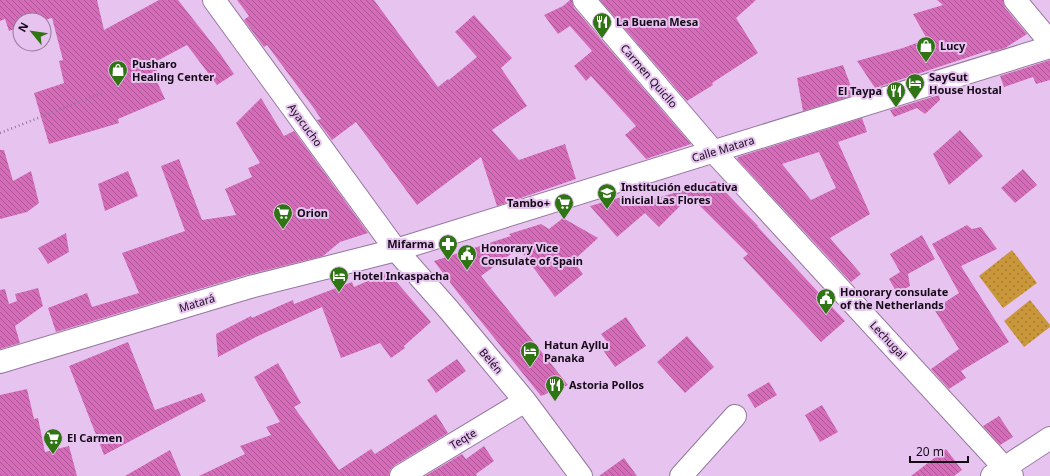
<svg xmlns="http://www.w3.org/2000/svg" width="1050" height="476" viewBox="0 0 1050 476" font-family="'Noto Sans',sans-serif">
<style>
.grass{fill:url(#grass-dots)}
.building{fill:url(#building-back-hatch);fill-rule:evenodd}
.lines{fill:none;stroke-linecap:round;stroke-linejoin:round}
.minor-casing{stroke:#96769f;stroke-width:24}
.path{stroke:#927898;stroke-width:2.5;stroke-dasharray:1 3;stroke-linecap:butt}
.minor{stroke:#fff;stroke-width:22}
.labels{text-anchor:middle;stroke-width:4;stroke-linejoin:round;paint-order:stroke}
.poi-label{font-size:11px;font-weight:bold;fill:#160a19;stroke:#e7c4f0;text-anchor:start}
.street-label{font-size:11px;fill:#160a19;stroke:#e7c4f0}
</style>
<defs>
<pattern id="grass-dots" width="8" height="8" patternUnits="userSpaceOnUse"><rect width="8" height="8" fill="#c9963a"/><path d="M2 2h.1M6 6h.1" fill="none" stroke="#a27930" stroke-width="1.8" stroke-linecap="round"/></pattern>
<pattern id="building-back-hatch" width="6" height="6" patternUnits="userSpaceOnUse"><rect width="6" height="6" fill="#d66bb9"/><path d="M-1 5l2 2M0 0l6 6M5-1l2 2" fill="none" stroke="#ad5696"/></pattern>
</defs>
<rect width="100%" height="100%" fill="#e7c4f0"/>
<path class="grass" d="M1012 250 1037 283 1003 308 979 276Z
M1030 300 1050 325V327L1024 347 1004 321Z"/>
<path class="building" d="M0 0H97L104 30 159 0H178L219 52 234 74 217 85 187 45 153 63 158 73 154 75 165 99 118 119 119 123 49 144 34 93 64 83 59 61 63 60 52 18 44 20H20V27L9 31 5 19 0 21Z
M237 0H374L438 87 448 79 449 80 477 57 455 32 474 15 512 58 501 68 527 106 492 130 519 160 565 144 576 179 497 206 481 157 417 205 356 122 332 140 317 120 321 119 313 107 267 45 264 47 244 20 249 16Z
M570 0H572L574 8 691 144 646 159 625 135 636 126 591 76 586 81 574 66 592 51 570 26 558 34 544 15 563 6Z
M600 0H756L736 18 758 53 712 83 713 85 687 101Z
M937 0H1003L1005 8 1027 34 1005 48 991 52 990 50 875 88 857 61 903 48 927 39 913 14 943 5Z
M1050 60V80L1036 84 1033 77 1004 87 1000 76Z
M843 65 854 95 803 111 797 78Z
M939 95 940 100 925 114 917 108 894 117 890 110Z
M261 98 284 136 294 131 368 233 340 242 323 256 246 275 56 332 48 308 87 293 92 307 139 293 122 253 185 231 161 166 179 159 202 220 236 215 225 189 252 177 248 168 260 163 236 123Z
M862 118 867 132 838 142 870 214 830 238 861 274 851 282 737 159 738 157ZM819 152 836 188 811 200 782 164Z
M960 130 983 156 949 185 933 154Z
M0 150H4L13 181 31 171 39 203 27 212 0 219Z
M1023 169 1037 185 1015 203 1001 188Z
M128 171 138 196 105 211 98 184Z
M715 181 758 226H757L845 321 821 342 743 258 748 254 690 196 659 227 645 213 617 237 590 206 622 197 630 206Z
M563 218 598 238 573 261 583 274 555 297 519 248 481 276 568 385 541 396 458 293 434 261 511 236 509 234 541 224 549 229Z
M967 225 972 229 981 227 997 249 961 266 1009 342 961 371 966 378 949 389 931 369 959 349 934 309 959 293 932 244Z
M66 233 69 252 48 264 38 248Z
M922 235 935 259 908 274 910 286 897 293 889 279 900 272 890 254Z
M388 272 431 322 404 346 405 348 391 358 380 343 341 358 322 307 258 336 218 357 216 334 251 316 252 318 293 300 294 304 352 282 354 287Z
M38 288 43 306 15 326 20 343 0 349V290L5 289 9 304 17 301 15 294Z
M626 317 646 346 615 367 603 350 610 346 601 334Z
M687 336 714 367 685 393 657 362Z
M128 342 155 410 202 393 206 401 104 455 69 366Z
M457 359 466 371 436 393 427 380Z
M278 363 301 403 294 407 339 470 371 449 375 454 436 414 448 433 395 465 390 470 389 476H199L245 454 240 446 271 435 266 427 280 422 254 377Z
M769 382 777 395 755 408 747 395Z
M27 389 34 419 38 418 45 452 69 446 77 476H0V395Z
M822 405 838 432 820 442 805 415Z
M999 416 1013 437 1000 445 983 426Z
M484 446 494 461 476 474 477 476H425L462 454 466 459Z
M946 449 962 470 954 476H911Z
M170 450 181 476H125Z
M624 458 637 476H599Z"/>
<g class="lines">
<g class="minor-casing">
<path id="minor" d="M214 0 396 250 449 310 525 401 581 476
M584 0 714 152 1012 476
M1015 0 1050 42
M0 362 250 287 396 250 1050 47
M401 476 525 401
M681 476 735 416
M992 476 1050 438"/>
</g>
<path class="path" d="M0 133 102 93"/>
<use href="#minor" class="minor"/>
</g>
<defs>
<g id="restaurant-pin" transform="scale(1)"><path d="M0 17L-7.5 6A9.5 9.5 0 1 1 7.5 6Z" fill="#307514" stroke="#e7c4f0"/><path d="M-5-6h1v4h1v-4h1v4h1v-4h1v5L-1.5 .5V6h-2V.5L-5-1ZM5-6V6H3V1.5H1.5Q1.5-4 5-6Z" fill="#fff"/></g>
<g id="shop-pin" transform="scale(1)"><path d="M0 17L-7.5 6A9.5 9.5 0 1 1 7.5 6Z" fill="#307514" stroke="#e7c4f0"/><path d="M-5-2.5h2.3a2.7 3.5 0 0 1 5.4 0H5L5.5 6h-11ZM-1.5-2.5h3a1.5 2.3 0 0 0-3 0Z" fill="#fff"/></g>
<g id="hotel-pin" transform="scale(1)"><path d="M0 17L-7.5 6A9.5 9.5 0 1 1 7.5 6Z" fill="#307514" stroke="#e7c4f0"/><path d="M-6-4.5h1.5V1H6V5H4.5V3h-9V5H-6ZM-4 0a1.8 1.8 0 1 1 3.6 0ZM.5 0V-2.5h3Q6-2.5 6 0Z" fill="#fff"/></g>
<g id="school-pin" transform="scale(1)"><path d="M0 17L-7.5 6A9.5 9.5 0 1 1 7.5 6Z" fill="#307514" stroke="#e7c4f0"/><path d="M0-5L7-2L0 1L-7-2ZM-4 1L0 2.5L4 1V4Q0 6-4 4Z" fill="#fff"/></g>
<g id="supermarket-pin" transform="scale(1)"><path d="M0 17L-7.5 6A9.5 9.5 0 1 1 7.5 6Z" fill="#307514" stroke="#e7c4f0"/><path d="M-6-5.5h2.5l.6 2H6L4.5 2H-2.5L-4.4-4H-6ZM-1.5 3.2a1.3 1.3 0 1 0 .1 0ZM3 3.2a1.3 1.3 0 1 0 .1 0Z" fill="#fff"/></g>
<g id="pharmacy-pin" transform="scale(1)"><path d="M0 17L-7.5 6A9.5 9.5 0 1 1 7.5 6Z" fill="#307514" stroke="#e7c4f0"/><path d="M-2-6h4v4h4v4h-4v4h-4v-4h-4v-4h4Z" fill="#fff"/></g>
<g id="civic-pin" transform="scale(1)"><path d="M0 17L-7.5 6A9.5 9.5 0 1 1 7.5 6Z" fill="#307514" stroke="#e7c4f0"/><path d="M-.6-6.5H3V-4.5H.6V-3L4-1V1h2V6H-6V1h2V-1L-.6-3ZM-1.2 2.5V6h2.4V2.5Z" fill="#fff"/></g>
</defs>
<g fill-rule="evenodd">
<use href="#restaurant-pin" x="602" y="22"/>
<use href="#shop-pin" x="926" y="46"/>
<use href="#shop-pin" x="118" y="70"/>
<use href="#hotel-pin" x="915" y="83"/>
<use href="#restaurant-pin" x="896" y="91"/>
<use href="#school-pin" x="607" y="193"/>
<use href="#supermarket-pin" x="564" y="203"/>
<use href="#supermarket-pin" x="283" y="213"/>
<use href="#pharmacy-pin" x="448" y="244"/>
<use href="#civic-pin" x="467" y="254"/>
<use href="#hotel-pin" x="339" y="276"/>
<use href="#civic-pin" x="826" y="298"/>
<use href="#hotel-pin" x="530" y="351"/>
<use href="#restaurant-pin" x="555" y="385"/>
<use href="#supermarket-pin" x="53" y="438"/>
</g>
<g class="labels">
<g class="poi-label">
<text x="616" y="26">La Buena Mesa</text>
<text x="940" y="50">Lucy</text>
<text x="132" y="68">Pusharo<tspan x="132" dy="13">Healing Center</tspan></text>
<text x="929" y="81">SayGut<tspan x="929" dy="13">House Hostal</tspan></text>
<text x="882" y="95" text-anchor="end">El Taypa</text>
<text x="621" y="191">Institución educativa<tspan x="621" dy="13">inicial Las Flores</tspan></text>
<text x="550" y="207" text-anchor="end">Tambo+</text>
<text x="297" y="217">Orion</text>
<text x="434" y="248" text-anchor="end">Mifarma</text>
<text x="481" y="252">Honorary Vice<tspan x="481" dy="13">Consulate of Spain</tspan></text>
<text x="353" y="280">Hotel Inkaspacha</text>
<text x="840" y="296">Honorary consulate<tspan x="840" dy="13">of the Netherlands</tspan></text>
<text x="544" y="349">Hatun Ayllu<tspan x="544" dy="13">Panaka</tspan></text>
<text x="569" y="389">Astoria Pollos</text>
<text x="67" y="442">El Carmen</text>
</g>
<g class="street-label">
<text transform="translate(649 76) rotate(49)" y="4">Carmen Quicllo</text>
<text transform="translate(305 125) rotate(54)" y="4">Ayacucho</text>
<text transform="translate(723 149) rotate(-17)" y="4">Calle Matara</text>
<text transform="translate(197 303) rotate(-17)" y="4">Matará</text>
<text transform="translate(888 340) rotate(47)" y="4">Lechugal</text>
<text transform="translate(491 361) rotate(50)" y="4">Belén</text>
<text transform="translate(463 439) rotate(-31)" y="4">Teqte</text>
</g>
</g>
<g transform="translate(32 32) rotate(299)"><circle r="19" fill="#e7c4f0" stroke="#937a9a"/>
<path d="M0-3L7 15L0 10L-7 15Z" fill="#307514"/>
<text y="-6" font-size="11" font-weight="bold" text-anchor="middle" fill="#160a19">N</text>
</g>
<path d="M910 456v6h58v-6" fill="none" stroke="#160a19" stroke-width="2"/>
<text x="916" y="456" font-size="12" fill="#160a19" stroke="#e7c4f0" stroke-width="3" paint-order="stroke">20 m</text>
</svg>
